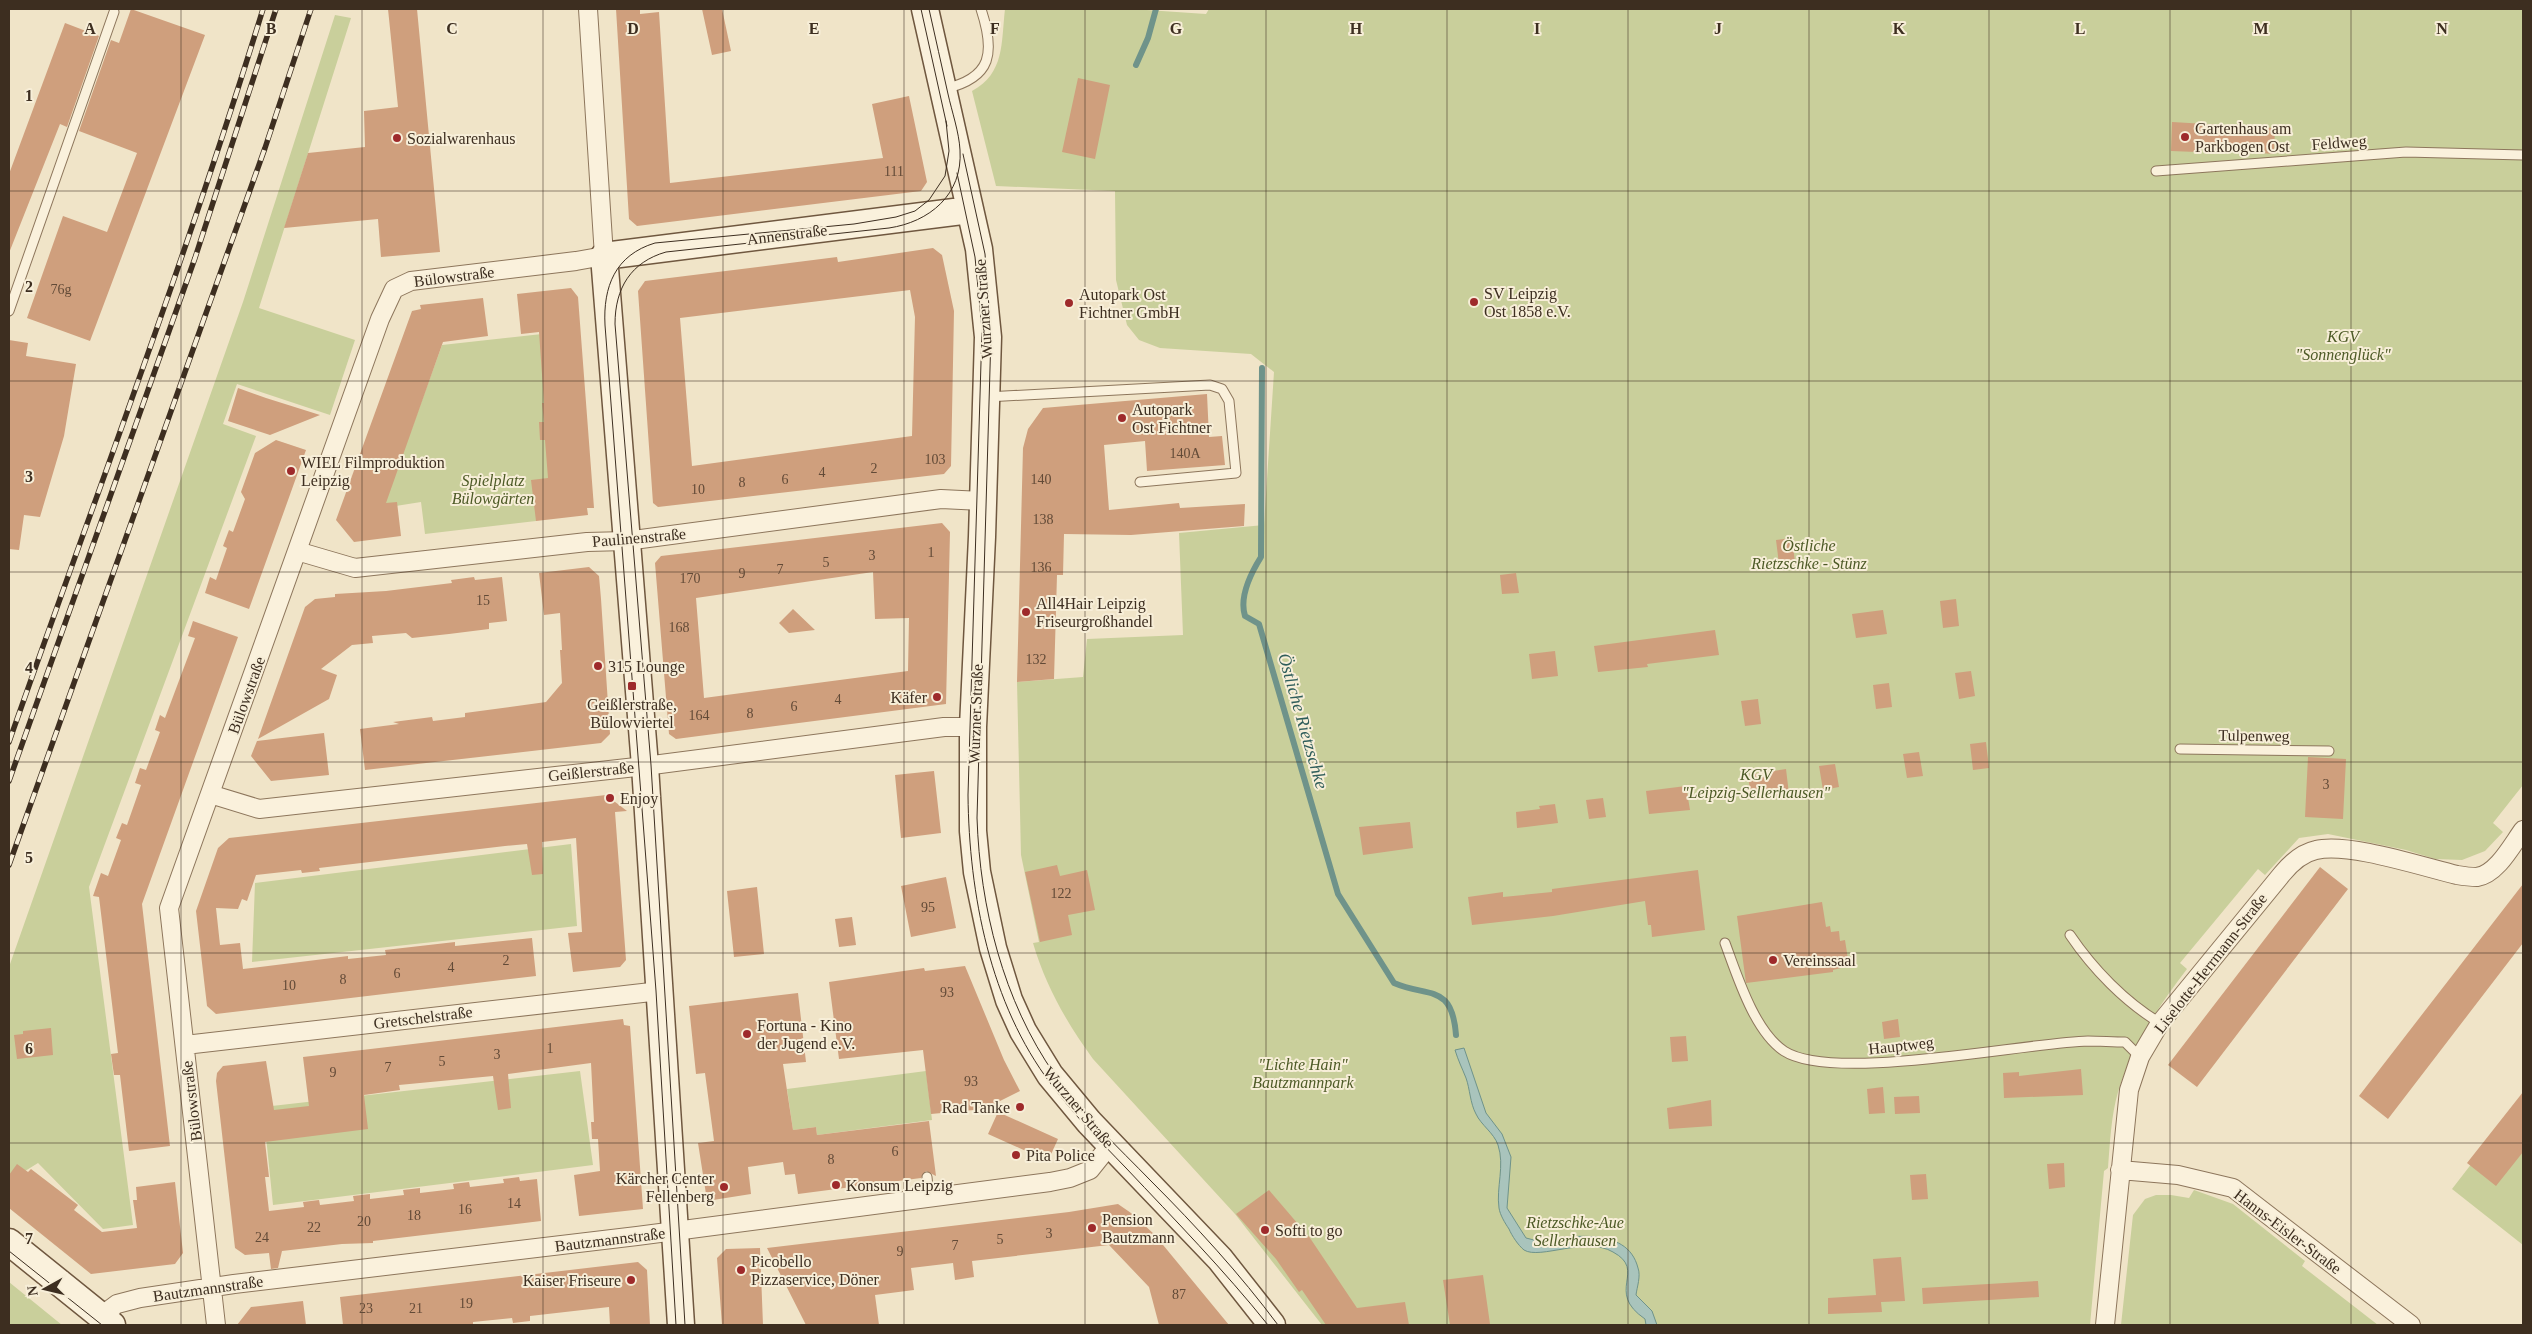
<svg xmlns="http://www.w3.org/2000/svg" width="2532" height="1334" viewBox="0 0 2532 1334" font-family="'Times New Roman',serif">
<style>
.green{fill:#c9cf9b}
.water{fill:#a9c4bc;stroke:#6f938a}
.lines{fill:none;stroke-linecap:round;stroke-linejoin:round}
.stream{stroke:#6f938a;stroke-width:6}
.building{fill:#cf9f7d;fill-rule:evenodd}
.lane-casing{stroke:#8d765c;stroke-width:11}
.street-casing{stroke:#8d765c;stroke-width:20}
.secondary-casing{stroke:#6f573f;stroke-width:29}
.lane{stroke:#faf1dc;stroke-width:9}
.street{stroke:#faf1dc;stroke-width:18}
.secondary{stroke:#faf1dc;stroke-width:26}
.tram{stroke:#3d2e20;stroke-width:1}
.rail-casing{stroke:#3d2e20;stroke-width:5.5}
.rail{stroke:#f7eed8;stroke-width:4;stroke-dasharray:11;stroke-linecap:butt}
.grid{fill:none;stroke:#3d2e20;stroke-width:1;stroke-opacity:0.55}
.poi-dot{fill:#9e2a2b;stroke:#f7eed8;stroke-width:2}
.labels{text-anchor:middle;stroke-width:4;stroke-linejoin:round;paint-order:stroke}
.number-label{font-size:14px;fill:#624a37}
.poi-label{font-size:16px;fill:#3d2e20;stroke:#f7eed8;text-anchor:start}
.street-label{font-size:16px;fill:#3d2e20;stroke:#f7eed8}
.park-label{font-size:16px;font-style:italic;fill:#4d5a26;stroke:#f7eed8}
.water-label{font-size:18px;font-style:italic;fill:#2f5d5a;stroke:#f7eed8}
.grid-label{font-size:16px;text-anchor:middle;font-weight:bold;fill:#3d2e20;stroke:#f7eed8;stroke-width:4;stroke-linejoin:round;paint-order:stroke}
</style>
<rect width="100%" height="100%" fill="#f0e4c8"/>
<path class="green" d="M1005 9H1132L1206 14 1209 9H2523V785L2493 823 2503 832 2485 851 2462 860 2435 859 2406 850 2328 834 2299 838 2265 875 2258 869 2180 963 2187 969C2159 1005 2131 1048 2118 1092 2111 1116 2110 1143 2108 1168L2104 1171 2090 1325H1322L1235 1214 1093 1059C1067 1023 1046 987 1033 943L1039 942 1021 855 1017 682 1083 677 1087 639 1183 635 1179 533 1264 525 1274 372 1251 354 1160 348 1139 340 1127 325 1116 280 1115 191 996 186 972 91C1005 73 1001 43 1005 9Z
M335 15 351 18 259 308 355 340 330 415 237 384 223 424 256 436 89 887 133 1225 103 1229 38 1163 9 1181V967L243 302Z
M542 334 560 482 536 521 425 534 421 502 383 508 442 345Z
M571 844 577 926 252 962 255 883Z
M580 1071 593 1165 273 1205 263 1107Z
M926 1071 932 1120 817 1135 816 1127 793 1130 787 1089Z
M2523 1097V1245L2452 1189Z
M2194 1190 2233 1204 2305 1261 2302 1266 2378 1325H2121L2133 1215 2145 1199 2156 1195H2171L2189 1198Z
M9 1282 62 1325H9Z"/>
<path class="water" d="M1464 1048 1486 1113 1502 1134 1511 1157 1507 1208 1526 1238 1534 1240C1566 1238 1627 1224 1638 1268 1641 1276 1637 1287 1636 1295L1652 1311 1657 1325H1646L1645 1319C1604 1291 1648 1271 1613 1252 1586 1236 1540 1260 1524 1250 1518 1245 1512 1236 1509 1229 1505 1223 1500 1215 1499 1208 1496 1187 1505 1166 1498 1145 1494 1133 1481 1125 1476 1114 1470 1103 1470 1089 1466 1078 1462 1068 1458 1060 1455 1050Z"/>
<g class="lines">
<path class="stream" d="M1136 65 1148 38 1156 9
M1262 368 1261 557C1251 573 1239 597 1245 616L1259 624 1338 894 1394 983C1429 998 1452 983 1456 1035"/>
</g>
<path class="building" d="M131 9 205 35 90 341 27 318 63 216 107 232 137 153 79 131 111 40 119 43Z
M388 9H417L440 252 381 257 378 219 284 228 308 153 365 147 364 111 398 107Z
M616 9H640V14L659 12 670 183 883 158 872 104 909 96 927 182 921 191 637 226 629 219Z
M702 9H722L731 51 712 55Z
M65 23 99 36 67 127 60 124 9 253V174Z
M1078 78 1110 85 1095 159 1062 152Z
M2172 122 2275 128 2274 154 2248 152V145L2197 142V152L2171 151Z
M933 248 942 255 954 311 951 466 944 474 658 507 653 503 638 291 645 281 837 257 838 262ZM910 290 915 317 912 436 692 466 680 318Z
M571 288 578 297 594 508H587L588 515 536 521 531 480 548 478 545 440H540L539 422H544L542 403H544L539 332 521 334 517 294Z
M483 298 488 336 443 342 386 503 397 502 401 536 354 542 336 520 412 311 421 309 420 305Z
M9 340 28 343 26 356 76 364 64 436 40 517 24 515 19 550 9 549Z
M238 388 266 398 320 415 270 435 228 421Z
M1207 394 1209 437 1222 436 1225 465 1147 471 1145 441 1104 445 1109 510 1179 503 1180 508 1245 504 1244 526 1131 535 1064 534 1063 575H1057L1054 679 1017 682 1023 448 1028 429 1043 408Z
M276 440 306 450 249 609 205 593 210 577 216 580 227 548 223 546 229 530 233 532 245 499 241 492 255 453Z
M942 523 950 532 946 704 676 739 669 734 655 563 661 556ZM873 572 875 619 909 618 908 671 704 698 696 598Z
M1792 538 1795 562 1779 564 1776 540Z
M589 567 599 576 601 599 610 734 601 743 365 770 360 729 399 724 393 722 432 717 433 721 465 717V713L546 702 562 683 560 650H562L560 613 544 615 539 573Z
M1516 573 1519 593 1502 594 1500 575Z
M474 577 475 580 502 577 507 621 489 623V629L449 634 412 638 406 633 372 636 373 643 352 645 321 669 337 675 329 699 258 739 305 607 315 599 335 597V594L386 591 452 583 451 580Z
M1956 599 1959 626 1943 628 1940 601Z
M793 609 815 630 789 633 779 623Z
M1883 610 1887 634 1856 638 1852 614Z
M193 621 238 637 142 904 170 1146 129 1151 120 1075H114L111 1054 118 1053 99 897 93 896 101 873 108 876 121 840 116 838 122 823 127 825 141 785 135 783 140 768 146 770 160 732 155 730 160 715 165 718 195 638 188 636Z
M1715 630 1719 655 1647 664 1648 667 1598 672 1594 646Z
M1555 651 1558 676 1532 679 1529 654Z
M1971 671 1975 696 1959 699 1955 673Z
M1889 683 1892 707 1876 709 1873 685Z
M1758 699 1761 724 1745 726 1741 701Z
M324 733 329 775 271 781 251 756 257 741Z
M1986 742 1989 768 1973 770 1970 744Z
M1919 752 1923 776 1907 778 1903 754Z
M2308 757 2346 759 2343 819 2305 817Z
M1835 764 1839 787 1823 790 1819 766Z
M1786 769 1789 794 1751 799 1748 775Z
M934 771 941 833 901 838 895 775Z
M1686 786 1690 810 1649 814 1646 791Z
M606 795 627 811 615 812 626 960 620 967 573 972 568 933 582 932 576 838 542 842 543 874 532 875 527 844 505 846 319 868 320 871 302 873 301 870 256 875 247 901 242 899 238 909 216 908 220 945 240 943 243 969 348 956V959L386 955 385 950 455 942V946L532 938 536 976 216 1014 207 1006 196 911 218 848 229 838Z
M1603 798 1606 817 1589 819 1586 800Z
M1555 804 1558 823 1517 828 1516 812 1540 809 1539 806Z
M1410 822 1413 848 1363 855 1359 827Z
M1057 865 1060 876 1087 870 1095 910 1068 915 1072 935 1040 942 1025 872Z
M2320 867 2348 889 2197 1087 2168 1065Z
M1698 870 1705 930 1652 937 1651 925H1648L1645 901 1553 916 1472 925 1468 897 1503 892V897L1552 892V889Z
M946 877 956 928 911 937 901 886Z
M2523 884V943L2388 1119 2359 1096Z
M757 887 764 954 734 957 727 891Z
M1822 902 1826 927 1830 926 1831 932 1839 931 1840 941 1845 940 1849 966 1833 970V972L1746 983 1737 916Z
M852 917 856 945 839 947 835 919Z
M965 966 1004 1060 1020 1091 984 1109 931 1114 923 1050 839 1059 829 982 924 968 925 971Z
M798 993 806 1062 783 1064 793 1130 816 1127 817 1135 929 1121 936 1176 926 1171 921 1178 798 1194 795 1174 785 1175 783 1162 748 1167 751 1194 713 1200 706 1194 698 1143 714 1141 705 1073 696 1074 689 1006Z
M623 1019 624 1025 630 1026 643 1209 579 1216 574 1175 600 1171 598 1139H592L591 1122H594L591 1063 508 1074 511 1108 498 1110 493 1076 399 1085 400 1090 364 1095 368 1129 265 1142 269 1177H265L269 1211 304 1207 303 1202 319 1200 320 1205 354 1201 353 1196 370 1194V1199L404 1195 403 1190 420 1188V1193L454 1189 453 1184 469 1182 470 1187 504 1183 503 1179 519 1177 520 1181 537 1179 541 1221 373 1241V1243L342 1244 282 1251 278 1268 271 1269 269 1253 245 1255 235 1248 216 1081 217 1073 223 1066 266 1061 274 1110 309 1106 303 1057Z
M1898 1019 1900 1037 1884 1039 1882 1022Z
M51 1028 53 1055 17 1059 14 1035 23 1034V1031Z
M1686 1036 1688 1061 1672 1062 1670 1037Z
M2081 1069 2083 1095 2004 1098 2003 1073 2019 1072V1076Z
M1883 1087 1885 1113 1869 1114 1867 1089Z
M2523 1092V1152L2496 1186 2467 1163Z
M1919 1096 1920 1113 1895 1114 1894 1097Z
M1711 1100 1712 1126 1669 1129 1667 1108Z
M998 1112 1058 1139 1048 1161 988 1134Z
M2064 1163 2065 1187 2049 1189 2047 1164Z
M17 1164 28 1172 31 1169 78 1205 74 1210 102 1232 137 1228 133 1200H137L136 1187 175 1182 183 1253 175 1264 91 1274 9 1208V1175Z
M1926 1174 1928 1199 1912 1200 1910 1175Z
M1269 1190 1310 1238 1357 1308 1405 1302 1409 1325H1326L1302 1290 1299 1292 1276 1259 1236 1214Z
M1118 1204 1131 1213 1154 1234 1229 1325H1159L1149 1287 1109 1245 972 1261 974 1277 955 1280 953 1263 911 1268 914 1290 875 1295 879 1325H806L767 1248 1069 1212Z
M760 1248 763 1325H722L717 1258 726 1249Z
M1901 1257 1905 1301 1881 1302 1882 1312 1828 1314V1298L1876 1295 1873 1259Z
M638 1262 647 1270 650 1325H610L609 1307 530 1316V1321L513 1323 512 1318 473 1322V1325H343L340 1297Z
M1483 1275 1490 1324 1450 1325 1443 1280Z
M2038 1281 2039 1297 1923 1304 1922 1288Z
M303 1301 306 1325H237L251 1307Z"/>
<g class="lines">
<g class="lane-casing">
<path id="lane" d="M944 89C993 78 995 52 981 9
M2156 171 2406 152 2523 155
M9 311 114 12
M987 397 1210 385 1222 389 1229 401 1236 473 1140 482
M2180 749 2329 751
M2070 935C2093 969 2125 1002 2160 1023
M1725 943C1737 975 1754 1031 1784 1051 1833 1083 2022 1043 2088 1041 2100 1041 2113 1042 2125 1042L2140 1057
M927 1177 929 1197"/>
</g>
<g class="street-casing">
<path id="street" d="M297 551 355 568 587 542 626 541 941 499 982 501
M210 794 259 809 645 766 944 727H973
M185 1045 660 991
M2120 1170 2178 1175 2233 1188 2411 1325
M101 1316 117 1304 140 1298 234 1284 637 1236 1050 1182 1070 1178 1090 1170 1110 1145
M216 1325 169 908 380 319 394 289 411 281 576 261 604 256 588 9
M2105 1325 2129 1090 2140 1057 2160 1023 2282 874C2291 863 2302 853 2316 850 2348 842 2423 867 2457 875 2463 876 2471 877 2477 877 2497 874 2512 845 2523 830"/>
</g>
<g class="secondary-casing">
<path id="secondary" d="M925 9 979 249 988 337 982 537 973 727V831L977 872 993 948 1009 1000 1023 1031 1050 1075 1089 1122 1220 1259 1272 1325
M9 1242 112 1325
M681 1325 645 766 604 256 970 210"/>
</g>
<use href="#lane" class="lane"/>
<use href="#street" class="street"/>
<use href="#secondary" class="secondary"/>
<path class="tram" d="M921 9 947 126
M963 154 985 254 991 334 977 818C980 907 1003 1001 1055 1075 1082 1114 1118 1147 1151 1181 1196 1226 1240 1274 1278 1325
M957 173 975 257 982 329 968 795C969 894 990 1004 1051 1084 1073 1114 1100 1141 1126 1168 1175 1220 1224 1270 1268 1325
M9 1251 102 1325
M676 1325 656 991 605 325C603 287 615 255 655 243L854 224 896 217 915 211 929 200 945 176 949 151 946 121
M685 1325 651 765 615 324C615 288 631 262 666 252L889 228C929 222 963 195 960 150 959 132 952 112 948 94 942 66 935 37 929 9"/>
<g class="rail-casing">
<path id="rail" d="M9 742C95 498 187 256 263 9
M9 781 195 258 276 9
M9 865 265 148 311 9"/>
</g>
<use href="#rail" class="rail"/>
</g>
<path class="grid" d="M181 9V1325M362 9V1325M543 9V1325M723 9V1325M904 9V1325M1085 9V1325M1266 9V1325M1447 9V1325M1628 9V1325M1809 9V1325M1989 9V1325M2170 9V1325M2351 9V1325M9 191H2523M9 381H2523M9 572H2523M9 762H2523M9 953H2523M9 1143H2523"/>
<g class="poi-dot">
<circle cx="2185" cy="137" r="5"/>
<circle cx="397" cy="138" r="5"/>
<circle cx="1474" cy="302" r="5"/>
<circle cx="1069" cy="303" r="5"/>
<circle cx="1122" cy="418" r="5"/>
<circle cx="291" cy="471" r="5"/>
<circle cx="1026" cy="612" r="5"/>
<circle cx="598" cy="666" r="5"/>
<rect x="627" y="681" width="10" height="10" rx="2.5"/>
<circle cx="937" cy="697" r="5"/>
<circle cx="610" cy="798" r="5"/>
<circle cx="1773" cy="960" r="5"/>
<circle cx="747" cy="1034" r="5"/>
<circle cx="1020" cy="1107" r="5"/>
<circle cx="1016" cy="1155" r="5"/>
<circle cx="836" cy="1185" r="5"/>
<circle cx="724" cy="1187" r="5"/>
<circle cx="1092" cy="1228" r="5"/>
<circle cx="1265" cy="1230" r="5"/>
<circle cx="741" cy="1270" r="5"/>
<circle cx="631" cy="1280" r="5"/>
</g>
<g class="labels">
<g class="number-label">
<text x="894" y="176">111</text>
<text x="61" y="294">76g</text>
<text x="1185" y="458">140A</text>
<text x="935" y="464">103</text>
<text x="874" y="473">2</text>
<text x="822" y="477">4</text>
<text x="785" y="484">6</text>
<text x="1041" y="484">140</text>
<text x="742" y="487">8</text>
<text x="698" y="494">10</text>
<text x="1043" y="524">138</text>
<text x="931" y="557">1</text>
<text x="872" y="560">3</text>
<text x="826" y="567">5</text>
<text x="1041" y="572">136</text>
<text x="780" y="574">7</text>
<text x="742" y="578">9</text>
<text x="690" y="583">170</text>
<text x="483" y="605">15</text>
<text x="679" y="632">168</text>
<text x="1036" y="664">132</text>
<text x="838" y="704">4</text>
<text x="794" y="711">6</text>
<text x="750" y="718">8</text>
<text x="699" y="720">164</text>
<text x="2326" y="789">3</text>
<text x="1061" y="898">122</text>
<text x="928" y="912">95</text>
<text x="506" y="965">2</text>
<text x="451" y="972">4</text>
<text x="397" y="978">6</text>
<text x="343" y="984">8</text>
<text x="289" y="990">10</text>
<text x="947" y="997">93</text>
<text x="550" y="1053">1</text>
<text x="497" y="1059">3</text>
<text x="442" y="1066">5</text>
<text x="388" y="1072">7</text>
<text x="333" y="1077">9</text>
<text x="971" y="1086">93</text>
<text x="895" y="1156">6</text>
<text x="831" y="1164">8</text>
<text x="514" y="1208">14</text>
<text x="465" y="1214">16</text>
<text x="414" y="1220">18</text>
<text x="364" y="1226">20</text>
<text x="314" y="1232">22</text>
<text x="1049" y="1238">3</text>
<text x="262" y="1242">24</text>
<text x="1000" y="1244">5</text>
<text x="955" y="1250">7</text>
<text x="900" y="1256">9</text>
<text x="1179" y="1299">87</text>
<text x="466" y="1308">19</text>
<text x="366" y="1313">23</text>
<text x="416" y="1313">21</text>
</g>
<g class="poi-label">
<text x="2195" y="134">Gartenhaus am<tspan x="2195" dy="18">Parkbogen Ost</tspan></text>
<text x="407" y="144">Sozialwarenhaus</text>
<text x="1484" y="299">SV Leipzig<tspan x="1484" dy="18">Ost 1858 e.V.</tspan></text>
<text x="1079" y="300">Autopark Ost<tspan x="1079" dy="18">Fichtner GmbH</tspan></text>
<text x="1132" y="415">Autopark<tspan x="1132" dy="18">Ost Fichtner</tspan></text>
<text x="301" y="468">WIEL Filmproduktion<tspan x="301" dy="18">Leipzig</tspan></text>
<text x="1036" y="609">All4Hair Leipzig<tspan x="1036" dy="18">Friseurgroßhandel</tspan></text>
<text x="608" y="672">315 Lounge</text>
<text x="927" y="703" text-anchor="end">Käfer</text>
<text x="632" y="710" text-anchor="middle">Geißlerstraße,<tspan x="632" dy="18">Bülowviertel</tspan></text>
<text x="620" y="804">Enjoy</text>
<text x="1783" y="966">Vereinssaal</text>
<text x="757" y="1031">Fortuna - Kino<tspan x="757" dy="18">der Jugend e.V.</tspan></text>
<text x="1010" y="1113" text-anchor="end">Rad Tanke</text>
<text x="1026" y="1161">Pita Police</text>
<text x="714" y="1184" text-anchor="end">Kärcher Center<tspan x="714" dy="18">Fellenberg</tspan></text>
<text x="846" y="1191">Konsum Leipzig</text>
<text x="1102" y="1225">Pension<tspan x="1102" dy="18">Bautzmann</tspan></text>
<text x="1275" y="1236">Softi to go</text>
<text x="751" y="1267">Picobello<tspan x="751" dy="18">Pizzaservice, Döner</tspan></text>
<text x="621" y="1286" text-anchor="end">Kaiser Friseure</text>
</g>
<g class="street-label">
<text transform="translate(2339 142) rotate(-4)" y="6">Feldweg</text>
<text transform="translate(787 234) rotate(-7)" y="6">Annenstraße</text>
<text transform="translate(454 276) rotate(-7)" y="6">Bülowstraße</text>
<text transform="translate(983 309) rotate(-94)" y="6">Wurzner Straße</text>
<text transform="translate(639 537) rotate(-5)" y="6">Paulinenstraße</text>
<text transform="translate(246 695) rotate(-70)" y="6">Bülowstraße</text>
<text transform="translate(975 714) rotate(-88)" y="6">Wurzner Straße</text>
<text transform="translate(2254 735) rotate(1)" y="6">Tulpenweg</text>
<text transform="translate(591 771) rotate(-6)" y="6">Geißlerstraße</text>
<text transform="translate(2210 963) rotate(-52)" y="6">Liselotte-Herrmann-Straße</text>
<text transform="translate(423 1017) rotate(-7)" y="6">Gretschelstraße</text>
<text transform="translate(1901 1045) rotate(-6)" y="6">Hauptweg</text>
<text transform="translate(191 1101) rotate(-97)" y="6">Bülowstraße</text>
<text transform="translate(1079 1107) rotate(50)" y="6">Wurzner Straße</text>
<text transform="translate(2288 1231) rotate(37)" y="6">Hanns-Eisler-Straße</text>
<text transform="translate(610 1239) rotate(-7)" y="6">Bautzmannstraße</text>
<text transform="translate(208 1288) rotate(-8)" y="6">Bautzmannstraße</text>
</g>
<g class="park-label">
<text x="2343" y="342">KGV<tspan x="2343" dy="18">"Sonnenglück"</tspan></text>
<text x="493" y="486">Spielplatz<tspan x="493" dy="18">Bülowgärten</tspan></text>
<text x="1809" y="551">Östliche<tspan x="1809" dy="18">Rietzschke - Stünz</tspan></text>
<text x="1756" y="780">KGV<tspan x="1756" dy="18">"Leipzig-Sellerhausen"</tspan></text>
<text x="1303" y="1070">"Lichte Hain"<tspan x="1303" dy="18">Bautzmannpark</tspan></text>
<text x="1575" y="1228">Rietzschke-Aue<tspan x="1575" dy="18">Sellerhausen</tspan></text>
</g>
<g class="water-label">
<text transform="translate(1303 721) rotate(74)" y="6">Östliche Rietzschke</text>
</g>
</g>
<g class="grid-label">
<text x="90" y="34">A</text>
<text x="271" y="34">B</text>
<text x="452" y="34">C</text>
<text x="633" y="34">D</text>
<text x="814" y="34">E</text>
<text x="995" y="34">F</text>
<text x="1176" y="34">G</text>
<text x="1356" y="34">H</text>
<text x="1537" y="34">I</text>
<text x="1718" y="34">J</text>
<text x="1899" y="34">K</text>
<text x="2080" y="34">L</text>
<text x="2261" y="34">M</text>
<text x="2442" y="34">N</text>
<text x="29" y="101">1</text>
<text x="29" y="292">2</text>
<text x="29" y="482">3</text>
<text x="29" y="673">4</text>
<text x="29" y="863">5</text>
<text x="29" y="1054">6</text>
<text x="29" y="1244">7</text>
</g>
<rect width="2532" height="1334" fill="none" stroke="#3d2e20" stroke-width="20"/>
<g transform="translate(45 1289) rotate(262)" stroke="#f7eed8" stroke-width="4" paint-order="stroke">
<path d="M0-4L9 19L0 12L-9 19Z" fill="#3d2e20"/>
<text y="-8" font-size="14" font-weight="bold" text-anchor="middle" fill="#3d2e20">N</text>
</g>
</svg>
